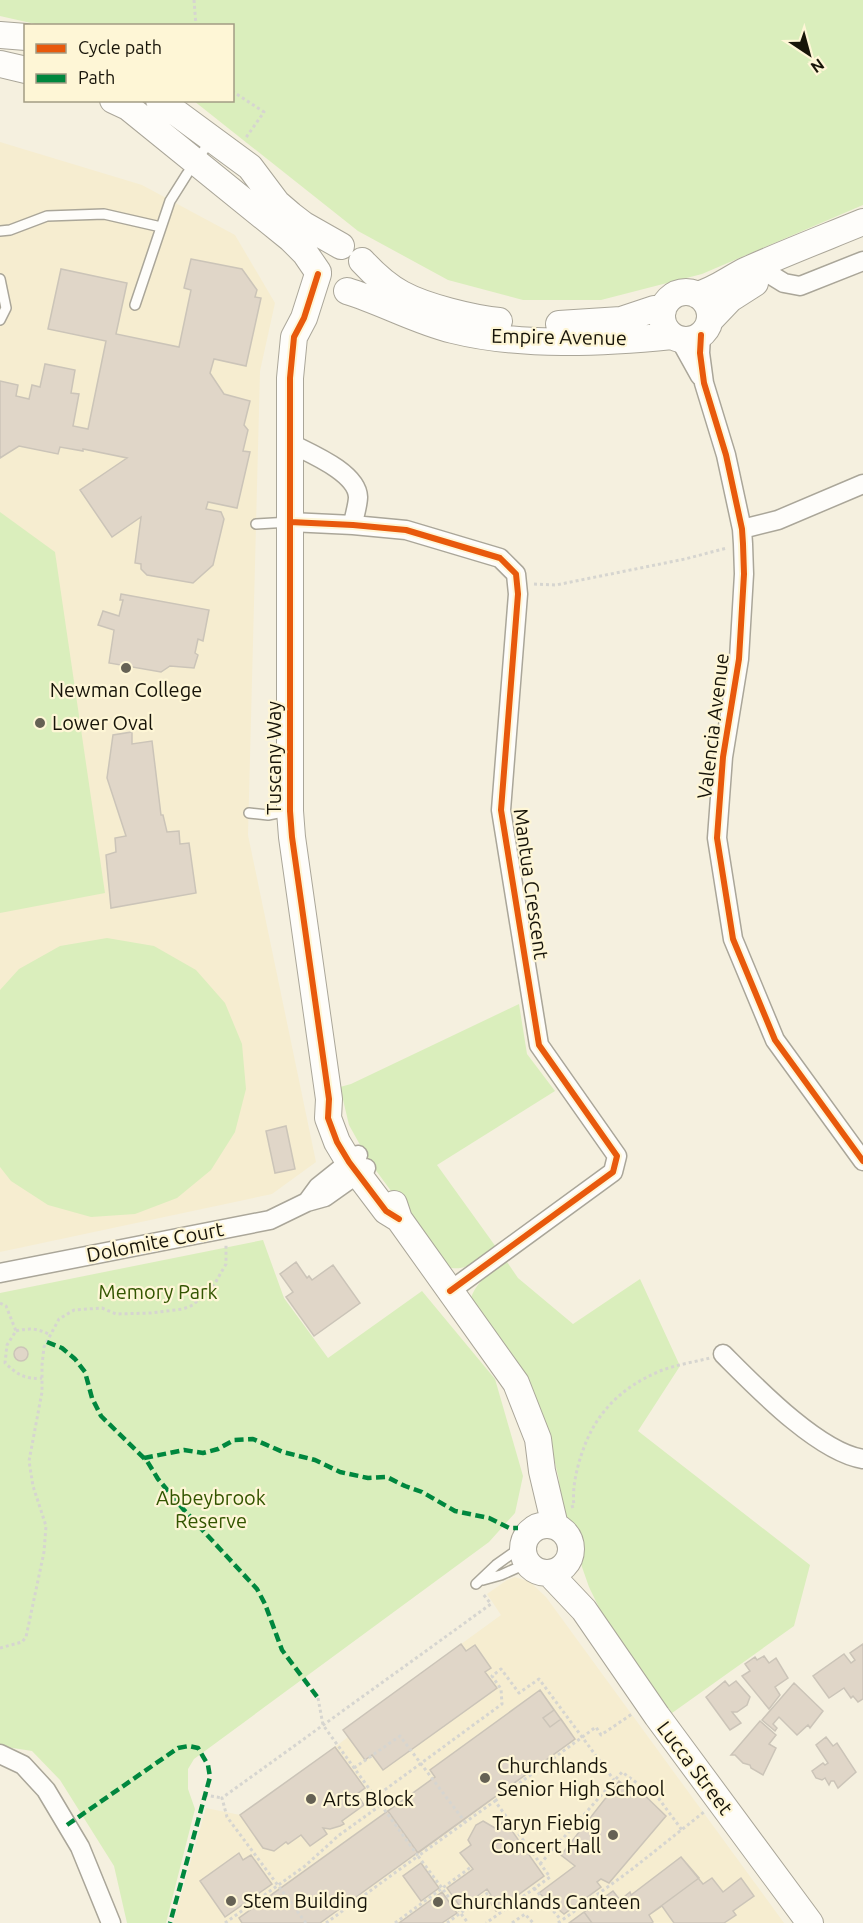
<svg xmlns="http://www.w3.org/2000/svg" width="863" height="1923" viewBox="0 0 863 1923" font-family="Ubuntu,sans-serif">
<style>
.built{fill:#f6edd0}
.green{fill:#daeebc}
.building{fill:#e0d6c8;stroke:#cbc4b8;stroke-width:1.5}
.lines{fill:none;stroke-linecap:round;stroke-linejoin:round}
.lane-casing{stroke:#aaa699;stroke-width:12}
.street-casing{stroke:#aaa699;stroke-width:21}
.secondary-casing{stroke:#aaa699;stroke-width:28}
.path{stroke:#d6d5d0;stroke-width:3;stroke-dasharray:3 3;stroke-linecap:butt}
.lane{stroke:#fefdfa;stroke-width:9}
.street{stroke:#fefdfa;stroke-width:18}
.secondary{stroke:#fefdfa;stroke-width:26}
.quiet{stroke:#00873e;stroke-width:4.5;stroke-dasharray:9 4.5;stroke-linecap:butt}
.cycleway-casing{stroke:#fef6d6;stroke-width:10}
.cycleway{stroke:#e8590c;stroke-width:6}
.poi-dot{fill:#656154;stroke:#fef6d6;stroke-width:2}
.labels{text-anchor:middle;stroke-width:4.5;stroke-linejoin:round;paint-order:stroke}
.street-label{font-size:20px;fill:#171409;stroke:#fef6d6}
.poi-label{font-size:20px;fill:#171409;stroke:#fef6d6;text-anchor:start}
.park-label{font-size:20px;fill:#350;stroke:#fef6d6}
</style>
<rect width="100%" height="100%" fill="#f5f0df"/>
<path class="built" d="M0 142 142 185 235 235 275 303 260 371 248 835 316 1162 272 1194 0 1252Z
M515 1577 530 1582 546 1597 784 1923H173L206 1808 240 1815 335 1747 348 1737 343 1730 501 1615 487 1594 507 1580Z"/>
<path class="green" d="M0 0H863V205L702 274 601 300H523L448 280 358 231 194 101 232 100V26H44L0 16Z
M0 512 55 552 105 893 0 913Z
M107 938 154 946 196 970 225 1003 242 1044 246 1089 235 1132 211 1170 177 1198 135 1214 91 1217 48 1205 11 1181 0 1167V990L19 969 60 946Z
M519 1004 527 1054 555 1091 437 1165 496 1247C480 1258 467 1273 447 1267L369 1161 349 1125 340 1087 351 1084Z
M263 1240 284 1298 328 1358 422 1291 495 1379 523 1476 515 1513 489 1542 194 1759 188 1769V1789L195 1809 166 1923H127L114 1866 60 1780 32 1751 0 1746V1293Z
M507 1262 518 1278 573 1324 640 1279 680 1366 638 1431 810 1565 794 1626 672 1713 608 1626 589 1587 582 1567 575 1532 559 1513 556 1498 559 1480 546 1424 515 1358 471 1298C477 1280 492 1272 507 1262Z"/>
<path class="building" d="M191 259 242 269 257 290 255 297 261 298 246 366 214 359 210 373 224 394 250 401 244 425 248 430 243 451 250 452 237 508 208 502 206 509 221 512 224 519 213 565 193 583 147 575 141 569V564L135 563 141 517 112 537 80 490 127 458 83 449V451L60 447 58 454 19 446 0 458V381L18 385 16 396 29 399 32 385 40 387 45 364 75 370 71 393 79 394 73 426 88 429 106 341 48 329 61 269 127 283 116 334 179 347 191 290 184 288Z
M121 594 209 610 203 641 198 639 195 653 198 655 194 668 170 666 161 672 109 663 114 630 98 625 103 611 119 616 123 600H120Z
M132 732V744L152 741 161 815H163L167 832 179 831 180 844 189 843 196 893 111 908 106 855 116 852 115 838 126 836 107 778 113 735Z
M286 1126 295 1169 275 1173 266 1131Z
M296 1262 307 1278 309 1276 312 1280 333 1265 360 1303 314 1336 286 1297 293 1292 280 1274Z
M14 1354a7 7 0 1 1 14 0a7 7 0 1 1-14 0Z
M461 1644 466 1651 475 1645 491 1668 485 1672 497 1688 383 1770 372 1755 365 1760 343 1730Z
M863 1644V1699L858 1702 853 1696 851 1698 844 1688 829 1698 813 1676 844 1654 851 1663 855 1660 850 1653Z
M764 1656 769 1663 776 1658 788 1678 775 1687 780 1695 769 1709 742 1676 750 1671 745 1664 755 1657 757 1660Z
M725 1681 729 1686 736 1681 750 1697 747 1705 737 1712H732L741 1723 730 1730 706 1697Z
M794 1683 823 1711 810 1728 808 1725 797 1735 779 1717 773 1724 777 1728 775 1731 762 1720Z
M540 1690 575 1739 320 1923H242L239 1918 435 1777 430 1770Z
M540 1690 554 1710 543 1718 550 1727 561 1719 575 1739 418 1853 388 1811 435 1777 430 1770Z
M760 1721 776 1735 769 1744 776 1748 763 1775 751 1768 750 1765 743 1763 735 1755H731Z
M826 1737 833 1746 837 1743 856 1772 838 1788 834 1781H831L829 1785 825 1778 822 1780 816 1778 812 1771 823 1763 825 1765 828 1763 816 1745Z
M335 1747 365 1788 357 1794 364 1805 342 1821 344 1824 340 1826 330 1829 323 1828 327 1834 310 1846 301 1835 288 1844 286 1842 274 1851 263 1848 240 1815Z
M619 1781 632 1791 636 1787 666 1816 609 1883 601 1879 597 1882 601 1887 564 1914 539 1893 575 1866 561 1855Z
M483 1821 495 1828 505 1821 544 1876 496 1911 487 1898 491 1895 487 1889 461 1908 447 1888 473 1869 460 1853 471 1845 468 1840 476 1825Z
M239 1853 243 1860 251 1855 272 1884 225 1917 200 1881Z
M681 1857 703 1884 712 1878 723 1892 741 1878 754 1896 733 1911 736 1915 724 1923H674L662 1906 649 1915 653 1922 651 1923H569L613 1891 620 1900 630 1892 631 1895Z
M681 1857 699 1878 649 1915 653 1922 651 1923H592L584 1912 613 1891 620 1900 630 1892 631 1895Z
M421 1863 439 1888 421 1901 403 1876Z
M442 1892 457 1913 442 1923H399Z
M584 1912 592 1923H569Z"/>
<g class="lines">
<g class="lane-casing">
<path id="lane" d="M0 231 10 230 47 216 104 214 161 227
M0 279 6 308 0 320
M135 305 170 201 187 174 211 140
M256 524 290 522
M249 813 268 815 288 811
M483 1580 501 1575 528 1563
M476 1584 496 1565 524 1545"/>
</g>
<g class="street-casing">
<path id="street" d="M771 275 784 283 800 286 863 261
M701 335 700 353 704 383 726 455 742 529 743 544 744 574 739 659 723 757 717 838 733 939 775 1040 863 1161
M680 340 700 376
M290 443C309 453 357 472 358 497 358 505 354 516 353 525
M290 522 353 525 406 530 500 558 516 574 518 594 501 810 539 1045 617 1156 613 1172 450 1291
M742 529 778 520 863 484
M307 1202 318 1187 358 1155
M0 1273 270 1220 307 1202 325 1197 366 1168
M723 1354C755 1386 818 1452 863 1459
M0 1754 23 1765 46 1790 80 1847 111 1923"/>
</g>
<g class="secondary-casing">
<path id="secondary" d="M0 35 26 37
M0 64 26 70
M113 100 128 107 291 239 305 253 318 272
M159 100 250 167 277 203 291 215 304 225 341 246
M362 261C374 274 387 286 402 294 426 307 472 318 499 321
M318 274 304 318 294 337 290 378V811L292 837 329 1099 328 1118 337 1142 349 1162 386 1211 399 1219
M347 291C383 302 416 321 453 330 521 347 603 343 672 336
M662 316a24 24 0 1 1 48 0a24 24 0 1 1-48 0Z
M697 295C716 290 730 278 747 270 785 253 824 238 863 222
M710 320 730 299 755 283
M559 324 621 320 654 309 663 310
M394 1204 399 1219 516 1383 538 1439 542 1471 555 1526
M523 1549a24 24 0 1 1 48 0a24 24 0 1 1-48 0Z
M549 1573 584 1610 657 1716 810 1923"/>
</g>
<path class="path" d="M194 0 196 26
M232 91 264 112 245 139
M534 584 556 585 685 559 727 548
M0 1303 6 1306 16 1331 7 1345 5 1363C17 1374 25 1380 42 1378
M16 1331C29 1328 38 1328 50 1335
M571 1507 574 1506C572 1490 576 1471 581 1456 594 1414 620 1388 660 1371 675 1365 694 1362 710 1358
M0 1648 22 1642 26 1637 44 1552 46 1526 33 1486 29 1461 42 1392V1365L44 1347 59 1319 74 1310 102 1308 116 1314 151 1313 183 1309 193 1305 214 1285 226 1264V1245
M318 1698 323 1725 418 1856 495 1801 550 1877 486 1923
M354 1768 400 1736 465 1822
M205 1795 222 1798
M375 1797 502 1704 501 1689 492 1676 501 1669 519 1693 539 1679 614 1780
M495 1801 596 1727 601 1735 632 1714
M540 1864 622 1772 659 1799 682 1830
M534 1888 561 1920
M225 1923 305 1866 338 1836 381 1805
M306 1923 227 1817 222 1798 491 1604 483 1594
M326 1923 418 1856 468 1923
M395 1923 471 1867
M447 1923 489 1892
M512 1923 525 1914 533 1923
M558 1923 631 1870 704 1812"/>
<use href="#lane" class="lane"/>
<use href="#street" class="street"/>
<use href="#secondary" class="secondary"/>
<path class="quiet" d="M47 1342 62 1348 75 1359 85 1372 92 1398 101 1416 147 1461 158 1479 184 1510 257 1589 265 1604 282 1650 318 1698
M144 1458 184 1450 203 1453 218 1449 234 1440 253 1439 283 1452 315 1460 340 1472 368 1478 387 1477 405 1486 422 1492 455 1511 489 1518 509 1528H518
M67 1825 178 1748 189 1746 198 1748 208 1765 210 1777 170 1923"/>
<g class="cycleway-casing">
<path id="cycleway" d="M318 274 304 318 294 337 290 378V811L292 837 329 1099 328 1118 337 1142 349 1162 386 1211 399 1219
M701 335 700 353 704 383 726 455 742 529 743 544 744 574 739 659 723 757 717 838 733 939 775 1040 863 1161
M290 522 353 525 406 530 500 558 516 574 518 594 501 810 539 1045 617 1156 613 1172 450 1291"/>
</g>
<use href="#cycleway" class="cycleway"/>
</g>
<g class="poi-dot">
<circle cx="126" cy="668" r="6"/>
<circle cx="40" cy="723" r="6"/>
<circle cx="485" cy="1778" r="6"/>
<circle cx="311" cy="1799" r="6"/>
<circle cx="613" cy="1835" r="6"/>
<circle cx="231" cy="1901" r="6"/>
<circle cx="438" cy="1902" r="6"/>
</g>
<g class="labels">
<g class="street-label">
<text transform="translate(559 337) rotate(1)" y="7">Empire Avenue</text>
<text transform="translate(713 726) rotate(-83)" y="7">Valencia Avenue</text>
<text transform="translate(274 758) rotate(-90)" y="7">Tuscany Way</text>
<text transform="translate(531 884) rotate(82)" y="7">Mantua Crescent</text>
<text transform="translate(155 1242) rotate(-11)" y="7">Dolomite Court</text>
<text transform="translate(695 1768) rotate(53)" y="7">Lucca Street</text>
</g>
<g class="poi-label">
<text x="126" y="697" text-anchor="middle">Newman College</text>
<text x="52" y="730">Lower Oval</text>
<text x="497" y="1773">Churchlands<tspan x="497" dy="23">Senior High School</tspan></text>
<text x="323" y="1806">Arts Block</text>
<text x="601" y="1830" text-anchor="end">Taryn Fiebig<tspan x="601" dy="23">Concert Hall</tspan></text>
<text x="243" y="1908">Stem Building</text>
<text x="450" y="1909">Churchlands Canteen</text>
</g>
<g class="park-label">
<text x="158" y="1299">Memory Park</text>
<text x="211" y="1505">Abbeybrook<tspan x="211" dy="23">Reserve</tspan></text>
</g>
</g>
<rect x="24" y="24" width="210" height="78" fill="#fef6d6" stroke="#a29c84" stroke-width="1.5"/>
<rect x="36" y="44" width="30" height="9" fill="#e8590c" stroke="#a29c84" stroke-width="1.5"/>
<text x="78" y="54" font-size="18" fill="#171409">Cycle path</text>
<rect x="36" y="74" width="30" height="9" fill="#00873e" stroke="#a29c84" stroke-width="1.5"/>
<text x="78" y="84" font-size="18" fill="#171409">Path</text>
<g transform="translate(809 54) rotate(144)" stroke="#fef6d6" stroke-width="4.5" paint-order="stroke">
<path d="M0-4.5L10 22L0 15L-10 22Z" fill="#171409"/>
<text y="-9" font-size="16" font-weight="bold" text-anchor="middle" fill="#171409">N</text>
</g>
</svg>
